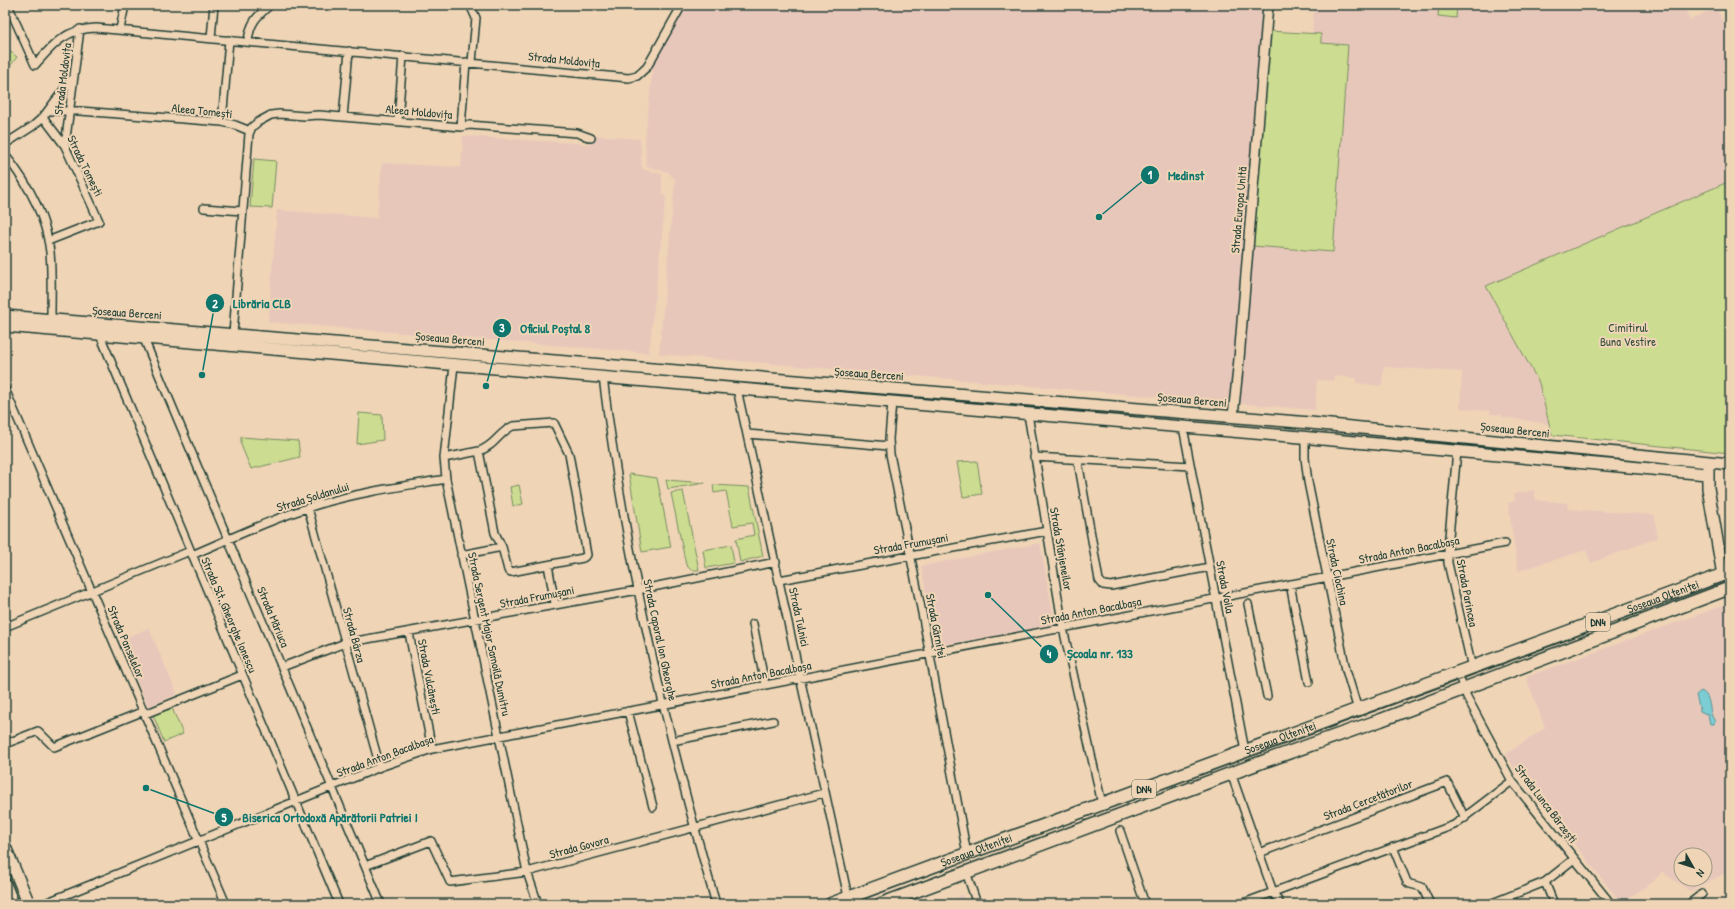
<svg xmlns="http://www.w3.org/2000/svg" width="1735" height="909" viewBox="0 0 1735 909" font-family="'Patrick Hand',sans-serif">
<style>
.built{fill:#e8c7bb;fill-rule:evenodd}
.green{fill:#ccdc90;stroke:#768c62}
.water{fill:#7ccdd3;stroke:#579393}
.lines{fill:none;stroke-linecap:round;stroke-linejoin:round}
.minor-casing{stroke:#1f3d34;stroke-width:10}
.tertiary-casing{stroke:#1f3d34;stroke-width:12}
.secondary-casing{stroke:#1f3d34;stroke-width:14}
.primary-casing{stroke:#1f3d34;stroke-width:15}
.minor{stroke:#efd5b6;stroke-width:7}
.tertiary{stroke:#efd5b6;stroke-width:9}
.secondary{stroke:#efd5b6;stroke-width:11}
.primary{stroke:#efd5b6;stroke-width:12}
.tram{stroke:#1f3d34;stroke-width:1}
.labels{text-anchor:middle;stroke-width:4;stroke-linejoin:round;paint-order:stroke}
.shield{fill:#efd5b6;stroke:#5d6b5b;stroke-width:1}
.shield-label{font-size:11px;font-weight:bold;fill:#1f3d34}
.street-label{font-size:12px;fill:#1f3d34;stroke:#efd5b6}
.park-label{font-size:12px;fill:#304d3d;stroke:#efd5b6}
.leader{fill:none;stroke:#0f766e;stroke-width:1.5}
.callout-dot{fill:#0f766e;stroke:#efd5b6;stroke-width:1.5}
.mark-label{font-size:12px;text-anchor:middle;font-weight:bold;fill:#fff}
.callout-label{font-size:13px;text-anchor:middle;font-weight:bold;fill:#0f766e;stroke:#efd5b6;stroke-width:4;stroke-linejoin:round;paint-order:stroke}
</style>
<rect width="100%" height="100%" fill="#efd5b6"/>
<filter id="ink" filterUnits="userSpaceOnUse"><feTurbulence type="fractalNoise" baseFrequency=".025" numOctaves="2"/><feDisplacementMap in="SourceGraphic" scale="8" xChannelSelector="R" yChannelSelector="G"/><feConvolveMatrix kernelMatrix="1 2 1 2 8 2 1 2 1" color-interpolation-filters="sRGB"/></filter>
<g filter="url(#ink)">
<path class="built" d="M687 5H1257L1259 9H1264L1236 360 1233 373 1230 403 659 354 675 180 668 172 646 166 645 140 653 64Z
M1272 5H1683L1690 20 1716 7 1730 35V181L1486 286 1539 383 1549 424 1502 417V415L1490 414V411L1460 408 1462 372 1384 367 1382 386 1356 383V378L1334 376V381L1317 380 1315 410 1234 403 1248 246 1331 252 1348 45 1321 43V35L1312 34 1314 9Z
M592 135 640 139 642 169 662 174V193L666 197 649 353 268 322 277 210 377 218 382 163 461 167 463 136 591 144Z
M1534 490 1536 500 1567 503 1568 509 1655 515 1657 538 1591 563 1586 550 1518 571 1508 503 1515 501 1514 494Z
M1040 543 1055 624 936 646 921 566Z
M1730 603V871L1690 891 1662 872 1653 882 1621 903 1514 768 1506 754 1545 728 1526 677ZM1681 855H1705V879H1681Z
M149 628 177 694 148 707 120 640Z
M962 894 966 904H951Z"/>
<path class="green" d="M1439 5H1457L1456 18 1438 16Z
M1269 31 1321 34V43L1348 45 1333 252 1252 246Z
M8 50 17 57 5 73V54Z
M254 159 276 161 272 208 250 207Z
M1730 181V453L1552 435 1539 383 1486 286Z
M359 413 382 415 383 440 357 444Z
M241 437 298 441 300 457 251 469 241 445Z
M977 461 982 494 963 497 957 462Z
M629 474 657 478 671 547 642 552Z
M666 480 705 483 668 489Z
M519 485 523 504 513 506 510 487Z
M713 485 749 487 763 556 740 562 736 539 754 535 752 523 733 526 726 491 714 493Z
M683 491 699 570H691L686 565 671 493Z
M731 545 734 563 706 568 703 550Z
M172 708 183 734 164 742 153 715Z
M5 861 23 904H21L5 867Z"/>
<path class="water" d="M1701 691C1713 696 1707 713 1715 721L1714 724H1710L1708 715 1700 711 1696 695Z"/>
<g class="lines">
<g class="minor-casing">
<path id="minor" d="M8 5 35 65C54 43 66 29 96 28L629 78 637 76 647 67 682 5
M470 5 476 18 472 62
M120 29 125 5
M211 38 214 5
M248 41C250 23 256 17 270 5
M48 111H80L222 122 235 125 250 131
M43 117 65 146 99 221 48 241
M343 117 349 51
M398 121 403 56
M222 122 229 40
M461 127 466 62
M5 144 33 126 43 117 74 76
M65 146 80 29
M5 155C27 182 46 216 50 252 52 274 51 297 51 320
M204 208 242 211
M233 334 249 134 252 127 258 122 271 115 279 114 305 116 319 115 461 127 469 125 577 133 591 138
M100 335 339 904
M144 339 381 904
M454 365 444 458 446 479 527 872 538 904
M603 377C625 556 666 731 716 904
M5 389 226 904
M737 389 848 897
M892 402 889 439 890 454 922 613 967 854
M1028 414 1063 628 1102 804
M554 423 569 454 587 555 583 558 511 572 508 570 502 547 495 533 479 451C495 446 499 432 513 426Z
M1183 427 1245 751
M747 434 889 446
M1305 437V458L1308 482 1346 670 1358 710
M1457 451 1448 547V563L1472 668
M1034 457 1190 466
M444 458 479 451
M1078 461 1099 580 1103 585 1111 586 1210 567
M308 508 380 767
M192 555C234 537 276 517 320 504 360 492 404 486 446 479
M461 555 502 547
M548 565 555 604
M779 580 1047 531
M1290 584 1309 682
M1248 604 1267 696
M753 624 765 685
M5 627 190 551
M409 633 432 749
M282 667 345 643 638 590 776 562
M1458 673 1467 697 1512 781 1611 904
M628 711 653 807
M145 714 242 675
M672 741 773 721
M5 744 38 731 54 747 144 711
M1231 773 1273 892 1280 904
M1120 831 1145 904
M1393 847 1407 882 1410 884 1422 887 1430 904
M1259 853 1447 782 1465 818
M365 866 431 841 450 882 527 872 824 793
M966 872 977 904
M1545 882 1554 904
M43 904 380 767 432 749 1505 543
M1241 904 1454 825 1512 781
M1490 904 1545 882 1574 859
M1689 904 1702 894"/>
</g>
<g class="tertiary-casing">
<path id="tertiary" d="M1233 416 1239 359 1268 5"/>
</g>
<g class="secondary-casing">
<path id="secondary" d="M5 316 1310 423 1730 464
M5 326 1289 436 1707 474
M1708 467V488L1723 575
M5 847 29 904
M5 884 13 904"/>
</g>
<g class="primary-casing">
<g id="primary">
<path id="s1" d="M831 904 1730 572"/>
<path d="M881 904 1262 762 1381 720 1730 588"/>
</g>
</g>
<use href="#minor" class="minor"/>
<use href="#tertiary" class="tertiary"/>
<use href="#secondary" class="secondary"/>
<use href="#primary" class="primary"/>
<path class="tram" d="M849 904 1460 680 1730 579"/>
</g>
</g>
<g class="labels">
<g class="shield">
<rect x="1586" y="613" width="24" height="18" rx="3"/>
<rect x="1132" y="780" width="24" height="18" rx="3"/>
</g>
<g class="shield-label">
<text x="1598" y="626">DN4</text>
<text x="1144" y="793">DN4</text>
</g>
<g class="street-label">
<text transform="translate(564 60) rotate(6)" y="4">Strada Moldovița</text>
<text transform="translate(63 79) rotate(-83)" y="4">Strada Moldovița</text>
<text transform="translate(202 111) rotate(6)" y="4">Aleea Tomești</text>
<text transform="translate(419 112) rotate(5)" y="4">Aleea Moldovița</text>
<text transform="translate(85 166) rotate(64)" y="4">Strada Tomești</text>
<text transform="translate(1239 210) rotate(-85)" y="4">Strada Europa Unită</text>
<text transform="translate(127 313) rotate(4)" y="4">Șoseaua Berceni</text>
<text transform="translate(450 339) rotate(5)" y="4">Șoseaua Berceni</text>
<text transform="translate(869 374) rotate(4)" y="4">Șoseaua Berceni</text>
<text transform="translate(1192 400) rotate(5)" y="4">Șoseaua Berceni</text>
<text transform="translate(1515 430) rotate(6)" y="4">Șoseaua Berceni</text>
<text transform="translate(313 497) rotate(-17)" y="4">Strada Șoldanului</text>
<text transform="translate(911 544) rotate(-10)" y="4">Strada Frumușani</text>
<text transform="translate(1061 549) rotate(80)" y="4">Strada Stânjeneilor</text>
<text transform="translate(1409 550) rotate(-11)" y="4">Strada Anton Bacalbașa</text>
<text transform="translate(1337 572) rotate(78)" y="4">Strada Ciochina</text>
<text transform="translate(1225 587) rotate(79)" y="4">Strada Voila</text>
<text transform="translate(1467 593) rotate(79)" y="4">Strada Parincea</text>
<text transform="translate(537 597) rotate(-11)" y="4">Strada Frumușani</text>
<text dy="4" stroke="none"><textPath href="#s1" startOffset="887">Șoseaua Olteniței</textPath></text>
<text transform="translate(1091 611) rotate(-11)" y="4">Strada Anton Bacalbașa</text>
<text transform="translate(229 615) rotate(67)" y="4">Strada Slt. Gheorghe Ionescu</text>
<text transform="translate(273 617) rotate(67)" y="4">Strada Măriuca</text>
<text transform="translate(799 617) rotate(78)" y="4">Strada Tulnici</text>
<text transform="translate(936 626) rotate(79)" y="4">Strada Gârniței</text>
<text transform="translate(489 634) rotate(78)" y="4">Strada Sergent Major Samoilă Dumitru</text>
<text transform="translate(354 635) rotate(75)" y="4">Strada Bârza</text>
<text transform="translate(660 640) rotate(78)" y="4">Strada Caporal Ion Gheorghe</text>
<text transform="translate(126 642) rotate(67)" y="4">Strada Panselelor</text>
<text transform="translate(761 675) rotate(-11)" y="4">Strada Anton Bacalbașa</text>
<text transform="translate(429 677) rotate(79)" y="4">Strada Vulcănești</text>
<text dy="4" stroke="none"><textPath href="#s1" startOffset="479">Șoseaua Olteniței</textPath></text>
<text transform="translate(385 756) rotate(-20)" y="4">Strada Anton Bacalbașa</text>
<text transform="translate(1368 800) rotate(-21)" y="4">Strada Cercetătorilor</text>
<text transform="translate(1546 804) rotate(53)" y="4">Strada Lunca Bârzești</text>
<text transform="translate(579 847) rotate(-15)" y="4">Strada Govora</text>
<text dy="4" stroke="none"><textPath href="#s1" startOffset="155">Șoseaua Olteniței</textPath></text>
</g>
<g class="park-label">
<text x="1628" y="332">Cimitirul<tspan x="1628" dy="14">Buna Vestire</tspan></text>
</g>
</g>
<path class="leader" d="M1099 217L1150 175M202 375L215 303M486 386L502 328M988 595L1049 654M146 788L224 817"/>
<g class="callout-dot">
<circle cx="1099" cy="217" r="4"/>
<circle cx="202" cy="375" r="4"/>
<circle cx="486" cy="386" r="4"/>
<circle cx="988" cy="595" r="4"/>
<circle cx="146" cy="788" r="4"/>
<circle cx="1150" cy="175" r="10"/>
<circle cx="215" cy="303" r="10"/>
<circle cx="502" cy="328" r="10"/>
<circle cx="1049" cy="654" r="10"/>
<circle cx="224" cy="817" r="10"/>
</g>
<g class="mark-label">
<text x="1150" y="179">1</text>
<text x="215" y="308">2</text>
<text x="502" y="332">3</text>
<text x="1049" y="658">4</text>
<text x="224" y="822">5</text>
</g>
<g class="callout-label">
<text x="1186" y="180">Medinst</text>
<text x="262" y="308">Librăria CLB</text>
<text x="555" y="333">Oficiul Poștal 8</text>
<text x="1100" y="658">Școala nr. 133</text>
<text x="330" y="822">Biserica Ortodoxă Apărătorii Patriei I</text>
</g>
<rect width="1735" height="909" fill="none" stroke="#efd5b6" stroke-width="20"/>
<rect x="10" y="10" width="1715" height="889" fill="none" stroke="#1f3d34" stroke-width="1.5" filter="url(#ink)"/>
<g transform="translate(1693 867) rotate(129)"><circle r="19" fill="#efd5b6" stroke="#9c9882"/>
<path d="M0-3L7 15L0 10L-7 15Z" fill="#1f3d34"/>
<text y="-6" font-size="11" font-weight="bold" text-anchor="middle" fill="#1f3d34">N</text>
</g>
</svg>
